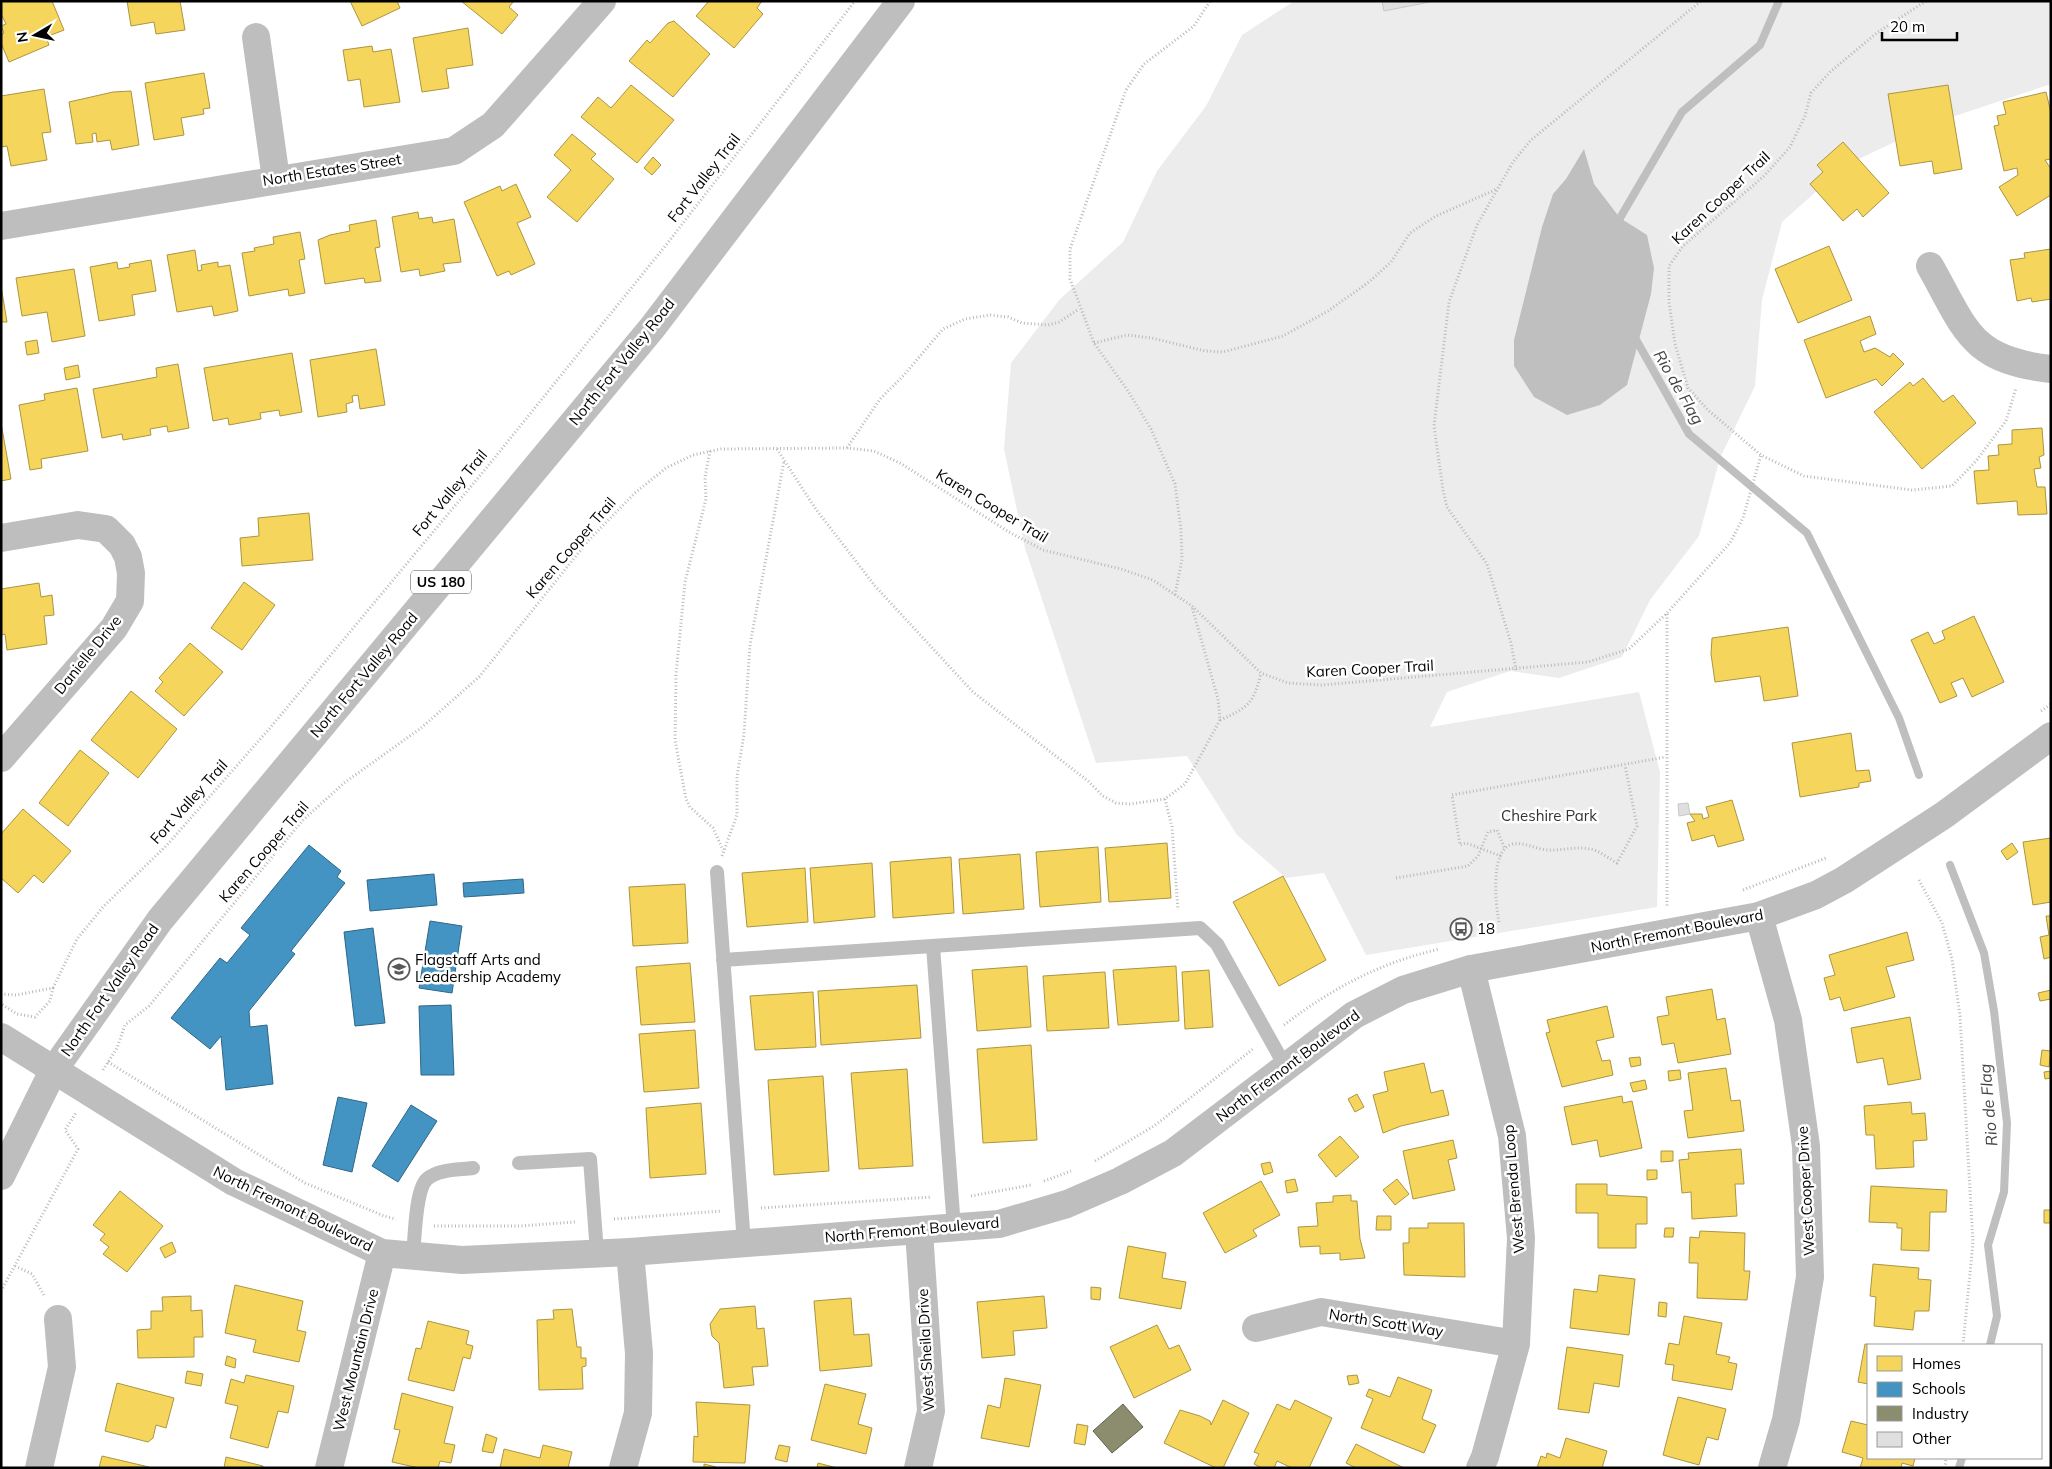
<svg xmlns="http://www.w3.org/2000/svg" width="2052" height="1469" viewBox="0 0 2052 1469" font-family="Mulish,sans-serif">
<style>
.green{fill:#ececec}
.water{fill:#bfbfbf}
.homes{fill:#f6d55c;stroke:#ac9540}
.schools{fill:#4393c3;stroke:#2f6788}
.industry{fill:#8c8c6e;stroke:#62624d}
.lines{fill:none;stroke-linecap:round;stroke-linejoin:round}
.stream{stroke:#bfbfbf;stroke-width:8}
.building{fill:#dfdfdf;stroke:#c7c7c7}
.path{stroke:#b9b9b9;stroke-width:3;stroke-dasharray:1 2.5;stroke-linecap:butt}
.service{stroke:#bebebe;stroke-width:14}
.minor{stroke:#bebebe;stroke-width:28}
.tertiary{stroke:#bebebe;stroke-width:28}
.primary{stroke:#bebebe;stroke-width:28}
.labels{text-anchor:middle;stroke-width:5;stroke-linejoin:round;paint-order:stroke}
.shield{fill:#fff;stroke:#4c4c4c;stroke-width:1}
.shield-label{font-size:14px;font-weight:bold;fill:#000}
.street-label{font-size:15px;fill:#000;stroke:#fff}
.park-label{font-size:15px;fill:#333;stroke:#fff}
.poi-label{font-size:15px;fill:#000;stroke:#fff;text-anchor:start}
.water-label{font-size:16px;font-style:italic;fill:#444;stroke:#fff}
</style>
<rect width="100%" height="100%" fill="#fff"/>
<path class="green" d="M1294 1H2051V84L1937 122 1846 165 1782 222 1762 300 1755 386 1720 458 1699 536 1650 600 1622 657 1559 678 1510 671 1447 692 1430 727 1639 692 1660 772 1657 907 1366 955 1324 873 1286 878 1237 835 1187 756 1096 763 1025 548 1004 449 1011 363 1060 299 1123 242 1157 171 1206 106 1242 35Z"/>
<path class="water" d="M1584 149 1594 184 1620 218 1647 235 1654 268 1651 294 1627 385 1600 405 1567 415 1534 397 1514 366V340L1542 227 1553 194 1566 179Z"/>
<path class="homes" d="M1 1H52L64 30 46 37 49 45 9 62 1 43V35L4 33 1 26 6 24 1 14Z
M127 1H180L185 30 156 34 154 22 131 26Z
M350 1H397L400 8 362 26Z
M461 1H514L509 7 518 15 502 34Z
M709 1H762L757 8 763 14 734 48 696 16Z
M674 21 710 54 673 97 629 61 647 40 650 43 668 23Z
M468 28 473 65 446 69 449 88 422 92 413 38Z
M372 46 373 52 391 49 400 102 364 107 360 79 348 81 343 50Z
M204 73 210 108 203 109 204 114 181 118 184 135 154 140 145 83Z
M631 85 674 120 637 163 581 117 598 97 611 108Z
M1948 85 1962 169 1934 174 1932 161 1900 166 1888 94Z
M44 89 51 132 42 133 47 160 11 166 7 146 2 147 1 141V96Z
M131 91 139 145 112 150 110 140 97 142 96 133 92 134 93 142 76 144 69 102 113 92Z
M2046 92 2051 113V159L2045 160 2051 169V195L2017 216 1999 187 2018 175 2017 168 2004 171 1994 126 1999 125 1997 116 2006 114 2003 102Z
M572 134 596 154 591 159 614 179 577 222 547 197 571 170 554 155Z
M1843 142 1889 193 1863 217 1857 209 1843 221 1810 184 1823 172 1817 165Z
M653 157 661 165 652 175 644 168Z
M516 184 531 217 517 223 535 264 511 275 509 271 497 276 464 202 500 186 502 191Z
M418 212 419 219 432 217 433 223 454 219 461 262 443 264 445 271 420 276 419 269 401 272 392 217Z
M376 220 380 247 375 248 381 281 365 283 364 278 325 284 318 240 330 235 350 231 349 225Z
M300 232 305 259 299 260 305 293 289 296 288 289 249 296 242 253 255 251 254 248 274 244 273 237Z
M1829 246 1852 300 1798 323 1775 269Z
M2051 249V299L2032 302 2031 298 2017 301 2010 260 2025 258 2024 253Z
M195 250 198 271 202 270 201 265 218 262V267L230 265 238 311 214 316 212 306 177 312 167 255Z
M151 260 156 291 132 295 135 315 99 321 90 267 117 262 118 269 130 267 129 264Z
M74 269 85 336 52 342 47 312 22 316 16 278Z
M1 286 7 322H1Z
M1870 316 1876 334 1860 341 1864 352 1875 348 1890 357 1893 353 1904 364 1882 386 1876 379 1826 398 1804 340Z
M37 340 39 353 27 355 25 342Z
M376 349 385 405 360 409 358 395 352 396 353 402 346 404 347 412 318 417 310 360Z
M292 353 302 412 280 416 279 410 260 413 261 419 229 425 228 418 213 421 204 368Z
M178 364 189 428 168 432 167 426 150 429 151 435 123 440 122 434 102 438 93 389 157 377 156 368Z
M78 365 80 377 66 380 64 368Z
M1923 378 1943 402 1953 395 1976 423 1922 469 1874 412 1910 382 1913 386Z
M77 388 88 451 41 459 42 468 30 470 19 405 45 400 44 394Z
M1 423 11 479 1 481Z
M2042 428 2044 455 2039 457 2041 468 2034 469 2037 487H2045L2047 514 2018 515 2017 501 1977 504 1974 471 1989 470 1988 456 1999 455 1998 445 2012 444V430Z
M309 513 313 560 242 566 240 538 259 536 258 518Z
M244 582 275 605 242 650 211 628Z
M39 583 41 597 52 595 54 615 44 616 47 644 7 650 5 634 1 635V589Z
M1974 616 2004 682 1972 697 1963 678 1951 683 1957 696 1940 703 1911 640 1928 632 1934 644 1945 639 1942 631Z
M1788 627 1798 696 1764 701 1760 676 1715 682 1711 654 1712 638Z
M190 643 223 672 184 716 155 691 163 682 159 678Z
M131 691 177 729 138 778 91 740Z
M1851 733 1856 771 1869 770 1871 781 1859 783V787L1800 797 1792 743Z
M80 750 109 773 68 826 39 803Z
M1732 800 1744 840 1718 847 1714 835 1692 841 1687 823 1695 821 1690 814H1702L1703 819 1709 817 1706 807Z
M23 809 71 851 43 883 34 875 18 893 1 878V834Z
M2051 838V902L2033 905 2023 842Z
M1167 843 1171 898 1109 902 1105 848Z
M2012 843 2018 852 2007 860 2001 851Z
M1098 847 1101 902 1040 907 1036 852Z
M1020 854 1024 909 963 914 959 859Z
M951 857 954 913 893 918 890 862Z
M872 863 875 917 814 923 810 868Z
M805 868 808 922 747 927 742 873Z
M1283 876 1326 960 1279 986 1233 902Z
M685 884 688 943 633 946 629 887Z
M2046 916H2051V957L2044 959 2040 937 2049 935Z
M1907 932 1914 960 1886 967 1895 997 1844 1011 1840 997 1830 1000 1824 978 1835 975 1829 955Z
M690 963 695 1022 641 1025 636 967Z
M1027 966 1031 1027 977 1031 972 970Z
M1176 966 1179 1021 1118 1025 1113 970Z
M1209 970 1213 1027 1185 1029 1182 972Z
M1105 972 1109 1028 1047 1031 1043 976Z
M917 985 921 1038 821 1045 818 991Z
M1712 989 1717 1020 1725 1018 1731 1054 1678 1063 1674 1043 1662 1045 1657 1017 1669 1015 1666 997Z
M2051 990V999L2040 1001 2038 993Z
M813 992 816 1047 755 1050 750 996Z
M1607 1006 1614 1037 1596 1041 1602 1061 1610 1060 1613 1075 1562 1087 1546 1033 1550 1032 1547 1020Z
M1910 1017 1921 1079 1888 1085 1883 1058 1857 1063 1851 1028Z
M695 1030 699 1088 644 1092 639 1034Z
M1031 1045 1037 1140 983 1143 977 1049Z
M2042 1050 2051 1051 2049 1067 2040 1065Z
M1640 1057 1641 1065 1631 1067 1629 1058Z
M1424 1063 1431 1093 1443 1090 1449 1115 1401 1126 1383 1133 1373 1095 1388 1091 1384 1072Z
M1726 1068 1731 1101 1740 1100 1744 1131 1688 1138 1684 1111 1693 1110 1688 1073Z
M907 1069 913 1166 859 1169 851 1073Z
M1680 1070 1681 1079 1669 1081 1668 1071Z
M2051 1071V1078L2045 1079 2044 1072Z
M823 1076 829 1171 774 1175 768 1080Z
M1645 1080 1647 1089 1633 1092 1630 1083Z
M1357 1094 1364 1107 1355 1112 1348 1099Z
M1622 1096 1623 1103 1632 1101 1642 1148 1600 1157 1597 1140 1572 1145 1564 1107Z
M1911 1102 1912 1114 1925 1113 1927 1140 1913 1141 1914 1167 1876 1169 1874 1135H1866L1864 1106Z
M701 1103 706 1174 650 1178 646 1108Z
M1340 1136 1359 1157 1336 1177 1318 1155Z
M1453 1140 1457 1158 1448 1160 1455 1190 1413 1199 1403 1151Z
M1741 1149 1744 1184H1735L1737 1216 1692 1219 1691 1192 1682 1193 1679 1160 1689 1159 1688 1153Z
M1661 1151H1673V1161L1661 1162Z
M1270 1162 1273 1172 1264 1175 1261 1164Z
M1647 1170H1657V1179L1647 1180Z
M1295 1179 1298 1191 1287 1193 1285 1181Z
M1397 1179 1409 1194 1395 1205 1383 1190Z
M1261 1181 1280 1215 1253 1230 1257 1236 1225 1253 1203 1213Z
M1576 1184H1607V1195L1647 1197V1224H1636V1248H1598V1213H1576Z
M1871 1186 1947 1190 1946 1212H1930L1929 1251 1901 1250 1902 1228H1897V1223L1869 1222Z
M120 1191 163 1226 127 1272 103 1254 109 1247 100 1240 105 1234 93 1225Z
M1351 1195V1201H1357L1360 1239 1365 1258 1340 1260V1253L1320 1254V1246L1300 1247 1298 1227 1318 1226 1316 1203 1333 1202V1196Z
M2044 1210H2051V1223H2044Z
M1377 1216H1391V1230H1376Z
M1428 1223H1464L1465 1277 1404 1275 1403 1243H1409V1228H1428Z
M1665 1228H1674L1673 1237H1664Z
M1700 1231 1745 1233 1744 1271H1750L1747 1300 1697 1298 1698 1263H1689L1690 1237 1699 1238Z
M172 1242 176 1252 165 1258 160 1248Z
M1128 1246 1166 1253 1162 1278 1186 1282 1181 1309 1119 1298Z
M1873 1264 1919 1268 1918 1279 1931 1280 1929 1311H1915L1913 1330 1874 1326 1876 1297 1870 1296Z
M1599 1275 1635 1279 1629 1335 1570 1328 1574 1289 1597 1292Z
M235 1285 303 1301 297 1330 306 1332 299 1362 253 1352 256 1340 225 1333Z
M1091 1287 1101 1288 1100 1300 1091 1299Z
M191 1296V1311L202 1310 203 1337H194V1357L138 1358 137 1330 151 1329V1311H163L162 1297Z
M1044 1296 1047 1328 1013 1331 1015 1355 982 1358 977 1302Z
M851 1298 854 1335 869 1334 872 1366 820 1371 814 1301Z
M1659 1302 1667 1303 1666 1317 1658 1316Z
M755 1306 757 1329 764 1328 768 1366 752 1367 754 1385 724 1388 719 1343 712 1336 710 1324 720 1309Z
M572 1309 577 1347H581V1358H586V1366L582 1367 583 1389 539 1390 537 1320 554 1319 553 1310Z
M1684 1316 1722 1323 1716 1354 1730 1357 1728 1362 1737 1364 1732 1390 1672 1380 1674 1365 1665 1364 1669 1343 1679 1345Z
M428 1321 469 1331 466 1344 473 1346 470 1359 463 1357 454 1391 408 1380 416 1348 421 1349Z
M1157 1325 1169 1349 1179 1345 1191 1370 1134 1398 1110 1347Z
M1865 1344 1873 1345H1868V1384L1858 1382Z
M1567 1347 1623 1355 1619 1387 1594 1383 1589 1413 1558 1409Z
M227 1356 236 1359 235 1368 225 1365Z
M187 1371 203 1374 201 1386 185 1383Z
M246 1375 294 1386 288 1413 278 1411 268 1448 230 1438 238 1406 225 1403 231 1379 244 1383Z
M1357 1375 1359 1383 1349 1385 1347 1376Z
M1398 1377 1432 1390 1422 1419 1436 1425 1424 1453 1361 1428 1373 1399 1366 1396 1369 1389 1390 1397Z
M1005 1378 1041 1385 1029 1447 981 1438 988 1405 1000 1408Z
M117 1383 174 1398 166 1428 156 1425 153 1438 148 1442 105 1431Z
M825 1384 866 1394 858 1424 872 1428 866 1454 811 1440Z
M402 1393 453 1407 444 1443 455 1445 451 1463 440 1461 438 1468H419L392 1462 400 1430 394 1429Z
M1678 1397 1726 1409 1718 1440 1707 1437 1699 1465 1663 1455Z
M1223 1400 1249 1413 1223 1468H1216L1164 1443 1180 1410 1200 1416 1210 1421 1211 1425Z
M1295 1400 1332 1418 1309 1468H1292L1277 1461 1274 1468H1262L1254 1464 1259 1454 1254 1452 1277 1404 1290 1410Z
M696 1402 750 1405 745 1463 693 1462 694 1436 698 1437Z
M1851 1421 1868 1425V1458H1915L1913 1466 1902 1463 1901 1468H1860L1863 1458 1842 1452Z
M1077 1424 1088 1426 1085 1445 1074 1443Z
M486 1434 497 1438 493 1453 482 1451Z
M1566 1438 1607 1451 1602 1468H1537L1541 1456 1546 1458 1547 1453 1560 1458Z
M1356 1444 1404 1468H1356L1346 1463Z
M543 1445 572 1452 568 1468H500L504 1449 540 1458Z
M779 1445 790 1447 787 1462 775 1459Z
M102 1456 149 1467 99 1468Z
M226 1457 263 1466V1468H224Z
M818 1463 837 1468H817Z
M704 1464 716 1467V1468H704Z"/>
<path class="schools" d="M309 845 341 871 337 877 345 883 291 951 295 954 249 1011 250 1027 267 1025 273 1084 226 1090 221 1036 210 1049 171 1018 220 958 227 963 250 935 241 928Z
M434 874 437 905 370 911 367 880Z
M523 879 524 893 464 897 463 883Z
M430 921 462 926 452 993 419 988Z
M373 928 385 1023 355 1026 344 932Z
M451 1005 454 1075H421L419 1006Z
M338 1097 367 1103 352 1172 323 1165Z
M411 1105 437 1121 398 1182 372 1166Z"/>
<path class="industry" d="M1123 1404 1143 1427 1112 1453 1093 1431Z"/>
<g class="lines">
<path class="stream" d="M1618 228 1620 218 1682 112 1760 45 1779 1
M1634 336 1689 434 1807 533 1899 718 1919 775
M1950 865 1984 953 1994 1011 2007 1123 2004 1192 1988 1245 1997 1316 1990 1345
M1959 1468 1962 1458"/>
</g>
<path class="building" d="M1382 1H1435L1384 11Z
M1688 803 1690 814 1679 816 1678 804Z"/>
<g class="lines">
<path class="path" d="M1926 1 1878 32 1830 72 1811 93 1805 116 1790 147 1764 176 1683 246 1669 266V302L1675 344 1688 388 1708 410 1761 455 1804 476 1912 490 1952 486 1976 461 2006 421 2016 388
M1094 343 1127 335 1152 338 1205 351 1223 352 1283 336 1328 311 1369 282 1391 262 1410 233 1436 216 1497 189
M847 448 880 399 904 375 943 329 965 319 990 315 1008 317 1022 323 1048 325 1059 322 1079 309
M777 449 815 508 875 586 973 692 1088 781 1103 796 1116 803 1130 804 1165 799 1185 784 1220 720 1218 699 1192 607
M710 451 705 477 706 499 685 582 676 675 675 740 686 799 690 807 713 828 723 850
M1175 595 1182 559 1181 530 1175 484 1151 429 1128 391 1094 343 1070 279V249L1126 90 1144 64 1194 26 1210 1
M1667 614V907
M1516 670 1511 643 1487 564 1447 507 1443 490 1434 426 1449 302 1477 225 1513 162 1531 140 1701 1
M2041 711 2051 704
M1220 720C1248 708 1254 703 1261 673
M1165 799 1172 827 1178 910
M722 856 737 815V776L744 734 750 645 784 461
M1501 856 1466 843 1460 845 1452 795 1666 757
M1396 878 1468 866 1478 856 1488 832 1497 830 1505 849
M1919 880 1942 923 1952 959 1960 1016 1973 1242 1963 1345
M1743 890 1826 858
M1499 922C1496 905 1489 849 1513 844 1524 842 1536 849 1547 850 1561 851 1576 846 1590 849 1599 850 1609 859 1617 863L1637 826 1625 765
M53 988 77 939 103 907 167 845 270 728 488 466 666 245 855 1
M1 994 16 995 53 988 50 1001 35 1017 17 1014 1 1004
M1284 1025C1331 989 1381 962 1440 949
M108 1062 305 1183 384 1216 396 1219
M103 1070 117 1048 125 1025 149 1006 302 821 344 783 421 728 479 677 588 541 635 493 666 468 693 455 721 449 847 448 874 451 900 463 1009 532 1043 550 1121 569 1153 580 1192 606 1261 673 1288 683 1322 685 1588 662 1629 649 1667 613 1730 543 1743 518 1761 455
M1095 1161 1154 1126 1253 1049
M1044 1181 1071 1171
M971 1196 1031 1185
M761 1208 932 1197
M614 1219 722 1211
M434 1226H520L575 1222
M15 1266 32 1274 45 1297
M1 1291 78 1149 65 1130 76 1113
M1945 1468 1946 1458"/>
<path class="service" d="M717 872 744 1244
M933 946 954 1228
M723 960 1200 928 1217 944 1285 1066
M519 1163 590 1159 597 1253
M413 1255C415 1238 415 1190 427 1179 438 1169 459 1170 473 1168"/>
<path class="minor" d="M256 37 276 179
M1 226 454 151 493 125 602 1
M1930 266C1966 330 1970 360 2051 369
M1 538 78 525 106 529 122 545 128 557 131 573 130 601 114 628 1 758
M1759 916 1788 1020 1806 1146 1810 1277 1786 1420 1772 1468
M1471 969 1512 1136 1521 1238 1516 1344 1485 1457 1480 1468
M1256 1328 1321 1312 1516 1344
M39 1468 62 1367 58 1319
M329 1468 382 1253
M623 1468 638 1413 639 1353 630 1252
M918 1468 931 1411 919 1231"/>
<path class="tertiary" d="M1 1037 234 1182 382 1253 462 1260 630 1252 999 1224 1067 1204 1120 1181 1173 1153 1354 1015 1403 990 1471 969 1759 916 1816 895 1844 880 1944 815 2051 736"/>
<path class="primary" d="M1 1176 53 1071 160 920 652 328 901 1"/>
</g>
<defs>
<g id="bus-ring" transform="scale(1.125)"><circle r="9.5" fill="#fff" stroke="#595959" stroke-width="1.5"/><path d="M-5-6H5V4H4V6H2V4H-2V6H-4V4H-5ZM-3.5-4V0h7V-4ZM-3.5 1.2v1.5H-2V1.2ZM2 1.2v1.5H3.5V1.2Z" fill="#595959"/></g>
<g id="university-ring" transform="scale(1.125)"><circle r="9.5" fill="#fff" stroke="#595959" stroke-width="1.5"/><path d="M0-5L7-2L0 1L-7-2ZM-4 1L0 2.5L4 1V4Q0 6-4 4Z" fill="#595959"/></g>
</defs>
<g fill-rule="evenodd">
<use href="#bus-ring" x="1461" y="929"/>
<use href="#university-ring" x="399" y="969"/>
</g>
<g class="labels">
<rect class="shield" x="411" y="570.5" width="60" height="23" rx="4"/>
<g class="shield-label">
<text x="441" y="587">US 180</text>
</g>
<g class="street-label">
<text transform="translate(332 170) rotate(-9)" y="5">North Estates Street</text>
<text transform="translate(704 178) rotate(-52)" y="5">Fort Valley Trail</text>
<text transform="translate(1721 198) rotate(-43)" y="5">Karen Cooper Trail</text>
<text transform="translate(622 362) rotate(-51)" y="5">North Fort Valley Road</text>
<text transform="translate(450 493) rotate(-50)" y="5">Fort Valley Trail</text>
<text transform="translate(992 506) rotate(31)" y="5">Karen Cooper Trail</text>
<text transform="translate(571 548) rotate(-49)" y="5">Karen Cooper Trail</text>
<text transform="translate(88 655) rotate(-51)" y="5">Danielle Drive</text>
<text transform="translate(1370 669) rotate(-3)" y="5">Karen Cooper Trail</text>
<text transform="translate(364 675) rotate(-50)" y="5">North Fort Valley Road</text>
<text transform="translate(189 802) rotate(-48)" y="5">Fort Valley Trail</text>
<text transform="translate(264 852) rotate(-49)" y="5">Karen Cooper Trail</text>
<text transform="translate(1677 931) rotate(-11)" y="5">North Fremont Boulevard</text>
<text transform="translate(110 990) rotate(-55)" y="5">North Fort Valley Road</text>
<text transform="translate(1288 1066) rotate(-37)" y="5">North Fremont Boulevard</text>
<text transform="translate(1514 1189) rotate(-95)" y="5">West Brenda Loop</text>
<text transform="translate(1806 1191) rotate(-93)" y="5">West Cooper Drive</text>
<text transform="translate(293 1209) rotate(26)" y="5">North Fremont Boulevard</text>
<text transform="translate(912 1230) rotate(-5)" y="5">North Fremont Boulevard</text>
<text transform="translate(1386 1323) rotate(9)" y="5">North Scott Way</text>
<text transform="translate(926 1350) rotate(-93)" y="5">West Sheila Drive</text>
<text transform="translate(356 1360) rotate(-76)" y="5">West Mountain Drive</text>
</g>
<g class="park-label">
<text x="1549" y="821">Cheshire Park</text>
</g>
<g class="poi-label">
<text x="1477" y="934">18</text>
<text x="415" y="965">Flagstaff Arts and<tspan x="415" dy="17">Leadership Academy</tspan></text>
</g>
<g class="water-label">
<text transform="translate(1679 387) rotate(60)" y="6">Rio de Flag</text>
<text transform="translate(1988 1105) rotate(-95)" y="6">Rio de Flag</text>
</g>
</g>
<rect width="2052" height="1469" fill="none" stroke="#000000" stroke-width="5"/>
<rect x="1867" y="1344" width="175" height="115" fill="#ffffff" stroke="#999999"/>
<rect x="1877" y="1356" width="25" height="15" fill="#f6d55c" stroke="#999999"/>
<text x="1912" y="1369" font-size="15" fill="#000000">Homes</text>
<rect x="1877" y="1382" width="25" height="15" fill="#4393c3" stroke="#999999"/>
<text x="1912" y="1394" font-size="15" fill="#000000">Schools</text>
<rect x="1877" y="1406" width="25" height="15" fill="#8c8c6e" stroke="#999999"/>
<text x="1912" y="1419" font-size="15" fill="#000000">Industry</text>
<rect x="1877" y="1432" width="25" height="15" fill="#dfdfdf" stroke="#999999"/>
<text x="1912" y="1444" font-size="15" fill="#000000">Other</text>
<g transform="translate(35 35) rotate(261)" stroke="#ffffff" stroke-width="4" paint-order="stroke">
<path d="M0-4L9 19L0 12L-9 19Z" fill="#000000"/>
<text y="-8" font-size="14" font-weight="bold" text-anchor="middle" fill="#000000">N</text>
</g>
<path d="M1882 32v8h75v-8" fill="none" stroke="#000000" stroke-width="2.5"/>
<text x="1890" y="32" font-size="15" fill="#000000" stroke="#ffffff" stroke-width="4" paint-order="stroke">20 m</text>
</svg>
